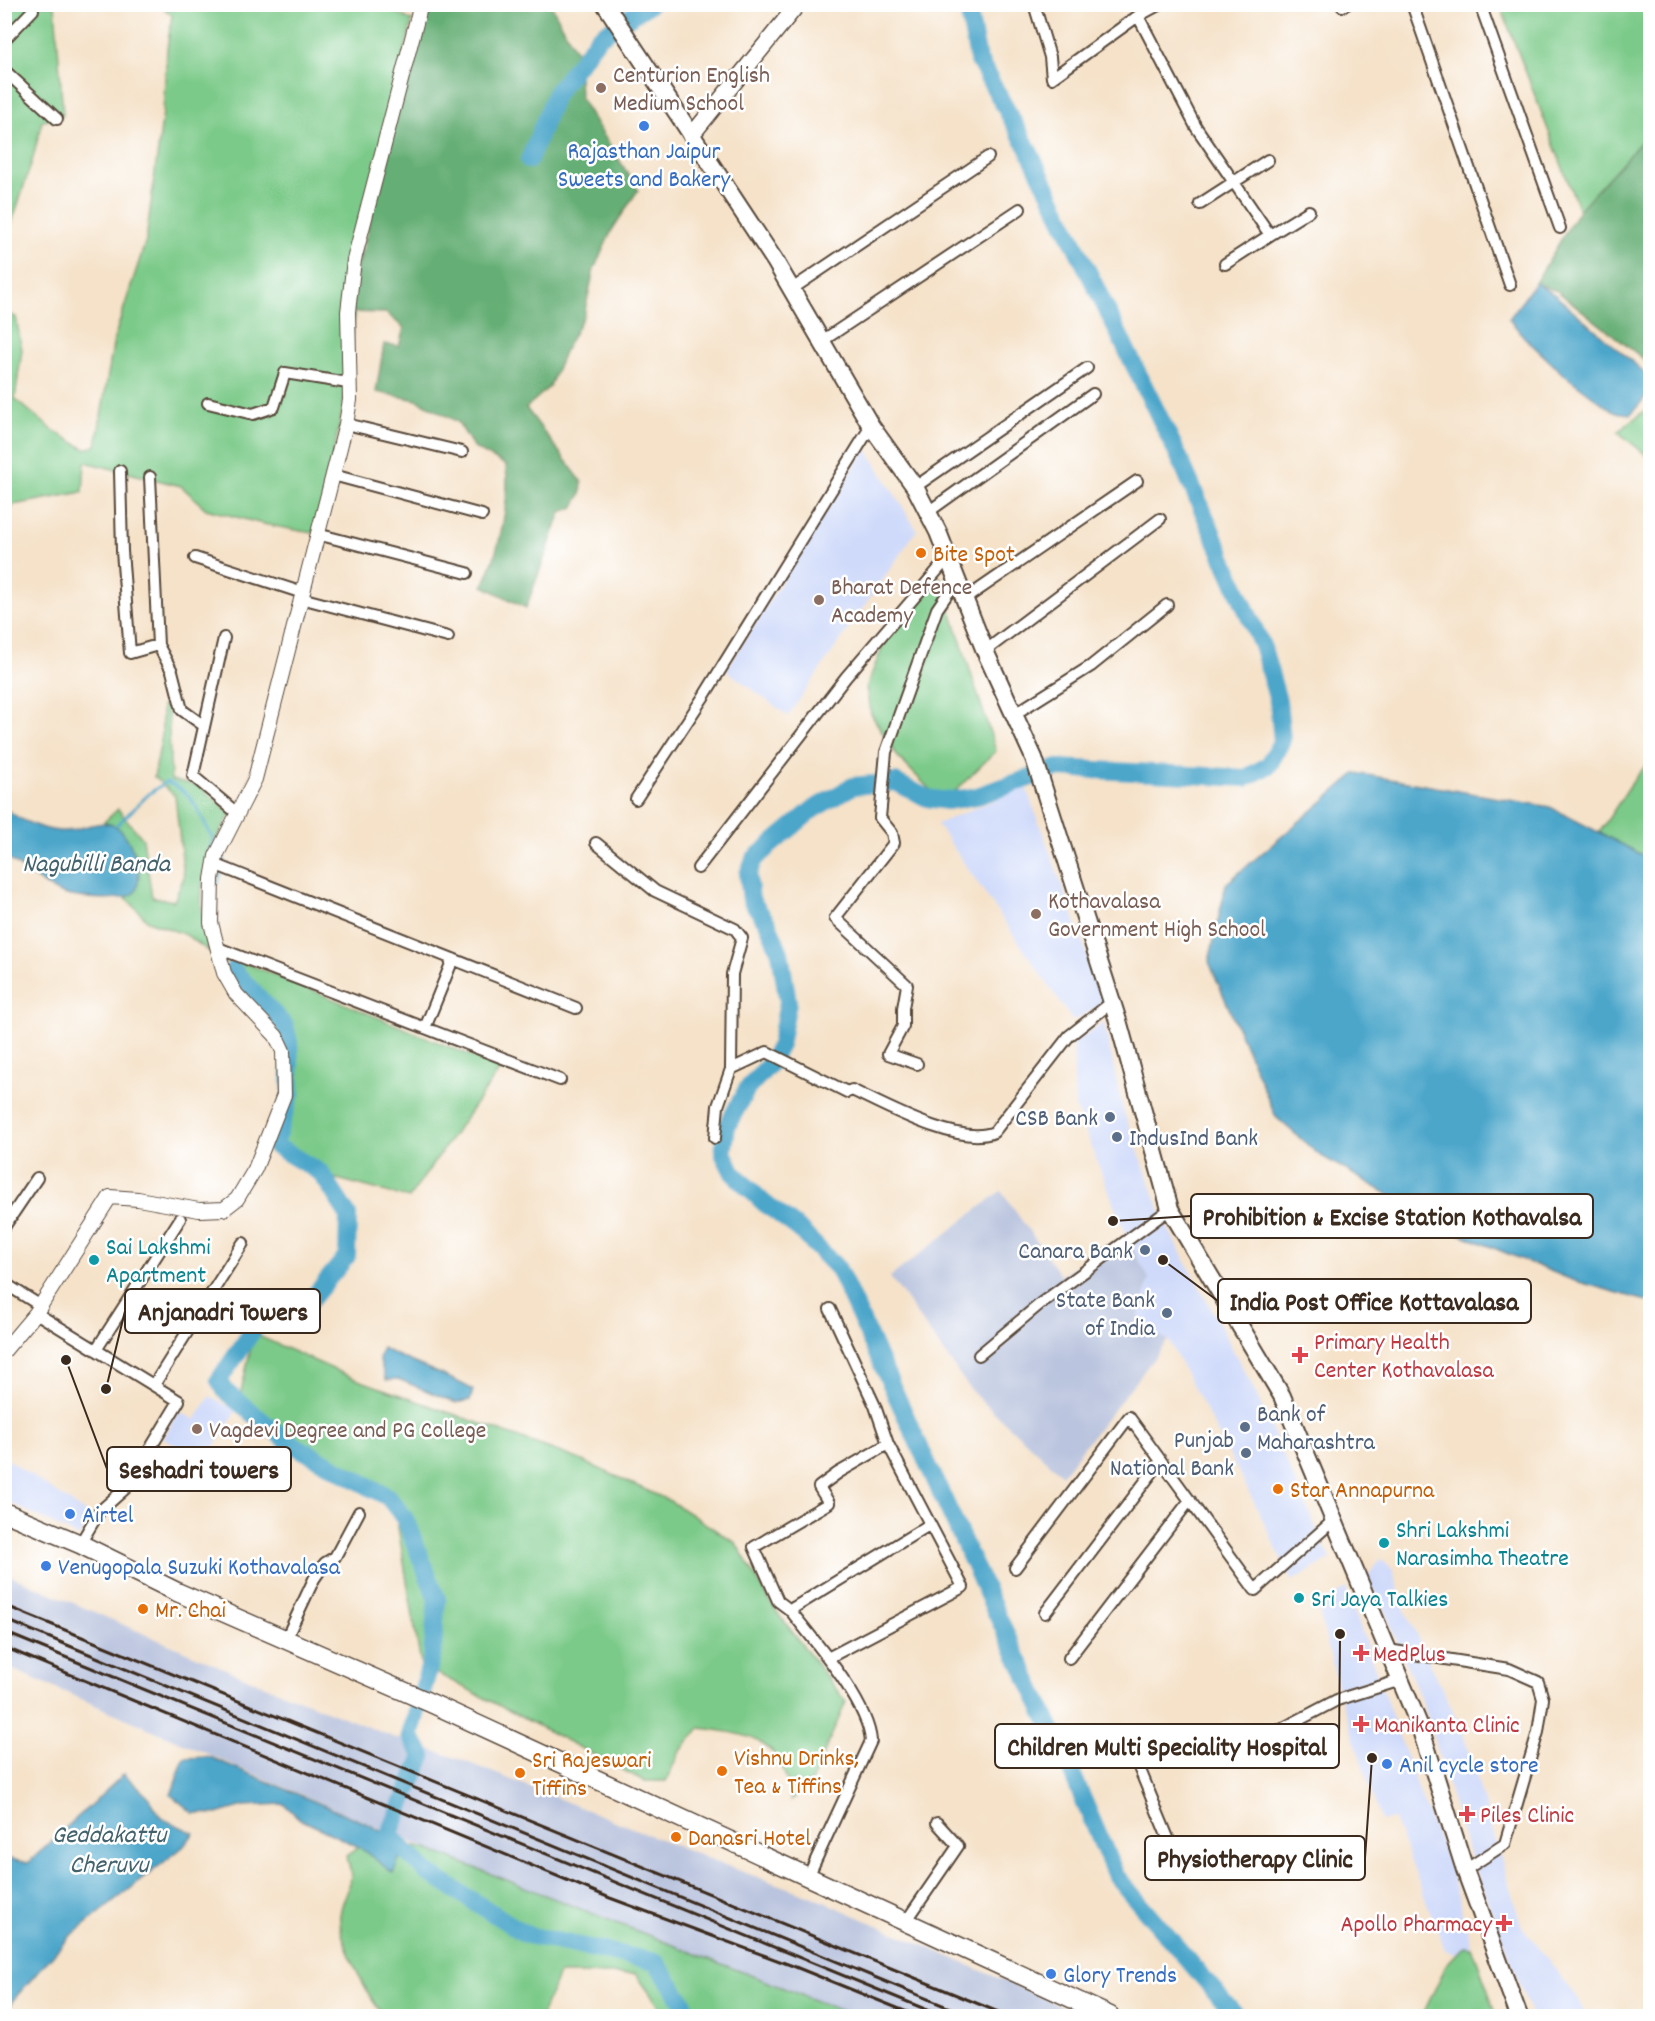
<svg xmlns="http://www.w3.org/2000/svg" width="1655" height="2021" viewBox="0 0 1655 2021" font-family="Dekko,sans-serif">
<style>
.built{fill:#cfdafa}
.industrial{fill:#bac4de}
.green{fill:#7cca89;stroke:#5c7a54;stroke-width:1.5}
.forest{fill:#65ae75;stroke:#506c4a;stroke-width:1.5}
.water{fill:#4ca6ca;stroke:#446874;stroke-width:1.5}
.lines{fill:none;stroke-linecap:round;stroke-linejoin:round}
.stream{stroke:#4ca6ca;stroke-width:3}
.river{stroke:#4ca6ca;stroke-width:18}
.minor-casing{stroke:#574638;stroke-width:14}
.tertiary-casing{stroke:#574638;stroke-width:16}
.secondary-casing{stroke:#574638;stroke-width:18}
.primary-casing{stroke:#574638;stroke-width:20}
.trunk-casing{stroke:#574638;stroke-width:21}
.minor{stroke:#fff;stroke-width:10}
.tertiary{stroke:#fff;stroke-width:14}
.secondary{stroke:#fff;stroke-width:15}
.primary{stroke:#fff;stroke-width:16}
.trunk{stroke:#fff;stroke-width:18}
.rail{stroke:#3b2a1e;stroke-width:3}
.education-dot{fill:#8d6e63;stroke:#fff;stroke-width:2}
.shop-dot{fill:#3f7fe0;stroke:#fff;stroke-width:2}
.food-dot{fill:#e8710a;stroke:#fff;stroke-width:2}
.service-dot{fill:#5c6f8a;stroke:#fff;stroke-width:2}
.culture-dot{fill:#0f9aa8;stroke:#fff;stroke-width:2}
.health-dot{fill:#e0444e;stroke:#fff;stroke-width:2}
.labels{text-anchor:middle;stroke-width:5;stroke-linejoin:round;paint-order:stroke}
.education-label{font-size:24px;fill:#785e54;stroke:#fff;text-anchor:start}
.shop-label{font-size:24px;fill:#366cbe;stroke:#fff;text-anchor:start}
.food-label{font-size:24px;fill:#c56008;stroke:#fff;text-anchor:start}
.service-label{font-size:24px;fill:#4e5e75;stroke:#fff;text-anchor:end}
.culture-label{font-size:24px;fill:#0d838f;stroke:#fff;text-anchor:start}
.health-label{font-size:24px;fill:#be3a42;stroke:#fff;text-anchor:start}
.water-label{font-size:26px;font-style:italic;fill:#43626b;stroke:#fff}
.leader{fill:none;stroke:#3b2a1e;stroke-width:2}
.callout-dot{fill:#3b2a1e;stroke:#fff;stroke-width:2}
.callout{fill:#fff;stroke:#3b2a1e;stroke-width:2}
.callout-label{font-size:26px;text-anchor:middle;font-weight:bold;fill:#3b2a1e}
</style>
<rect width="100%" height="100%" fill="#fff"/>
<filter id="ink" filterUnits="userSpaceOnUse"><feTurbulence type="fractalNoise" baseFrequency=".0167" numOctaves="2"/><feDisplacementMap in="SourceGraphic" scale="12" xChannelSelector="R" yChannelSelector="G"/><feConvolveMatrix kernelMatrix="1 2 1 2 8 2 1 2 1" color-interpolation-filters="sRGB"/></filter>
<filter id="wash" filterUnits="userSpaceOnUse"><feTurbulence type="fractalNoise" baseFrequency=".008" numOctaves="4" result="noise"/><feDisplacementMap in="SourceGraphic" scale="24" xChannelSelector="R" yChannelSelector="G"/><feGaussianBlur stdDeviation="1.35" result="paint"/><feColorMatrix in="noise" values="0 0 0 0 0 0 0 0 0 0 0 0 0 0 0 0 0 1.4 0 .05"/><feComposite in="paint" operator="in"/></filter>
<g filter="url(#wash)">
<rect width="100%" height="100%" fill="#f5e2c9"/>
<path class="built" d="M866 448 917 530 788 716 726 670Z
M1026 787 1105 1003 1073 1021 937 824Z
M1104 1023 1123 1110 1164 1221 1253 1387 1330 1559 1292 1581 1249 1492 1168 1340 1136 1324 1149 1279 1126 1235 1075 1106 1073 1042Z
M210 1396 236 1411 205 1463 163 1438 179 1411 195 1420Z
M4 1457 92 1517 79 1537 5 1500Z
M1381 1559 1393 1570 1403 1606 1462 1730 1521 1924 1572 1991 1587 2016H1532L1464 1840 1426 1712 1380 1599 1366 1578Z
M1346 1588 1423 1802 1450 1867 1472 1947 1464 1946 1456 1953 1445 1950 1394 1819 1381 1821 1342 1703 1318 1607Z"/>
<path class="industrial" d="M1001 1191 1061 1276 1126 1235 1149 1279 1136 1324 1168 1340 1062 1475 972 1392 890 1277Z
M4 1573 265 1686 396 1738 459 1759 735 1869 813 1897 1085 2016H855L427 1849 5 1666Z"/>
<path class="green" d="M5 5H55L63 115 57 119 42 121 33 158 5 244Z
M159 5H383L412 21 362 231 348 383 317 534 263 524 206 509 181 486 85 462 83 492 13 505 5 525V313L16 317 22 350 15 399 54 431 85 449 96 446 114 339 146 240 163 112 167 48 172 15Z
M1500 5H1650V132L1579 210Z
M1650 406V458L1618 432Z
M940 577 996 751 943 803 898 757 871 714 866 688 884 643Z
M162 706 168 707 171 780 200 786 231 814C200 862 194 897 210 952L186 935 148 921 126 898C142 888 143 860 130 846 122 837 112 830 104 822L118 809 143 839 152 897 174 901 184 877 175 796 154 777 162 735Z
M1650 760V859L1599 833 1631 784Z
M231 957 501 1068 409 1198 307 1171 269 1150 291 1109 294 1045 287 1020 254 990Z
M254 1334 353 1378 578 1459 670 1501 736 1543 774 1608 846 1702 810 1785 791 1800C781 1739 755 1735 700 1728L679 1753 666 1781H644L421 1665 394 1503 237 1409Z
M405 1845 427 1849 855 2016H666L636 1974H559L541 2016H385C369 2001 337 1937 340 1915 344 1887 358 1886 346 1856L359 1847 393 1872Z
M1464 1946 1472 1947 1497 2016H1422L1447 1964Z"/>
<path class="forest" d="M421 5H551L578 55 580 98 638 190 612 230 594 269 584 315 564 352 550 386 526 408 582 482 581 494 573 508 561 512 526 608 483 586C500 549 510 505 506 465L474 448 458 422 417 400 376 392 384 344 399 346 404 328 386 313 348 312Z
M1650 132V364L1557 291 1535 283 1579 210Z"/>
<path class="water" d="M1535 283 1554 294 1650 377V392L1631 414 1614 412 1563 374 1525 338 1509 319Z
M1356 773 1550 807 1650 859V1302L1572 1280 1450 1230 1318 1154 1276 1117 1209 962 1226 884Z
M5 808C18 820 41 829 59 831 78 833 100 816 117 827 127 834 134 851 137 863 139 871 140 887 134 893 123 903 71 898 58 892 39 883 22 868 5 856Z
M382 1348C412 1364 444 1373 473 1390L470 1400 456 1403 398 1379 386 1380 379 1359Z
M210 1757 370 1825 405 1845 393 1873 359 1847 300 1819 284 1804 244 1806 217 1814 193 1813 171 1795 184 1758Z
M124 1774 150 1799 161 1818 194 1833 183 1847 68 1938 13 2000 5 2016V1858L28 1863Z"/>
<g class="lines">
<path class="stream" d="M117 825 150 793 166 782C197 793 198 815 213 838L209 853
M218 883 225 859"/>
<path class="river" d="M967 4 978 59 1024 141 1179 457 1263 648 1278 701 1282 740 1269 765 1246 778 1058 768 977 796 948 801 927 798 895 782 853 786 812 810 754 859 748 874 751 900 768 924 780 953 788 1002 780 1045 768 1066 747 1089 727 1126 723 1153 733 1173 764 1203 799 1229 838 1269 999 1619 1062 1750 1116 1876 1236 2016
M529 160 556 93 599 37 650 4
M233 970 285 1026 289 1042 291 1093 274 1145 321 1173 348 1215 347 1256 305 1307 282 1310 260 1320 219 1380 226 1392 290 1443 388 1497 405 1519 437 1599 432 1657 410 1736 423 1756 389 1835 427 1872 527 1935 656 1962 683 2002 688 2016"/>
</g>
</g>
<g filter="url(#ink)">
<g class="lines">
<g class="minor-casing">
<path id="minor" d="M1034 4 1050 57 1052 78 1138 16 1196 127 1270 235 1309 211
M1412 4 1510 285
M1480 4 1560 228
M1342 6 1347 4
M1138 16 1160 4
M4 40 33 10
M4 70 57 119
M1200 204 1268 160
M1225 264 1270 235
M792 289 988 157
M822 341 1020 209
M208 403 253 414 274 407 285 373 348 383
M346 424 462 452
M120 471 122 551 130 653 158 645
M333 475 482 515
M150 477 158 645 172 671 182 710 203 725
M915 487 1087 368
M928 512 1093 394
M317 534 467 573
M195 558 303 593
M301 598 448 637
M965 599 1137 481
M224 638 193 776 238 814
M985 651 1160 519
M1013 715 1091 666 1167 605
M636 799 704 696 871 426
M596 843 655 891 735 929 742 938 732 974 731 1069 718 1106 715 1138
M214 864 576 1008
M698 868 846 677 948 558
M218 948 560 1080
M425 1028 453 959
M917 1064 888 1054 903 1026V1008L907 985 835 918 894 843 892 833 880 818 886 752 937 609 957 580
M731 1069 767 1052 847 1092 852 1090C884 1105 960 1147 994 1132L1069 1036 1112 1002
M4 1227 37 1178
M4 1283 41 1306
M36 1313 179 1401 127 1487 99 1512 80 1544
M96 1350 180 1219
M979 1355 1040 1304 1170 1209
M154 1385 243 1243
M1015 1568 1129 1417 1255 1590 1334 1520
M790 1610 778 1601 754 1547 829 1503 819 1487 838 1473 888 1444
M1045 1613 1161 1461
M285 1641 314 1579 325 1563 335 1557 359 1512
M1388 1650 1509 1669 1538 1682 1543 1699 1538 1732 1505 1844 1465 1870
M828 1658 963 1587 888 1444 875 1406 830 1309
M1069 1658 1190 1500
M1168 1838 1138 1765 1274 1733 1337 1700 1401 1680
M807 1879 871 1741C868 1702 815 1642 790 1610L929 1525
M905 1923 958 1846 937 1823"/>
</g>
<g class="tertiary-casing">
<path id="tertiary" d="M4 1351 36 1313 110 1197 138 1199 199 1210 224 1209 237 1199 255 1169 284 1095 283 1051 276 1036 236 994 224 973 211 923 212 879 216 856 255 779 346 424 350 400 348 312 354 260 421 4"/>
</g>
<g class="secondary-casing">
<path id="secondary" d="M691 136 798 4"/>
</g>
<g class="primary-casing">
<path id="primary" d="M605 4 775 261 871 426 915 487 938 532 985 651 1034 758 1119 1024 1170 1209 1282 1396 1420 1727 1465 1870 1519 2016"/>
</g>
<g class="trunk-casing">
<path id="trunk" d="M4 1512 80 1544 177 1592 433 1704 1110 2016"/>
</g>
<use href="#minor" class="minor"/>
<use href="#tertiary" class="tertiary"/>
<use href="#secondary" class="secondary"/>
<use href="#primary" class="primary"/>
<use href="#trunk" class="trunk"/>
<path class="rail" d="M4 1605 1008 2016
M4 1619 969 2016
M4 1632 942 2016
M4 1647 610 1898 793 1966 917 2016"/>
</g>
</g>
<g class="education-dot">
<circle cx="601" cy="88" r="6"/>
<circle cx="819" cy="600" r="6"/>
<circle cx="1036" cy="914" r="6"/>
<circle cx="197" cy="1429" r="6"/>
</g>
<g class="shop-dot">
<circle cx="644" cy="126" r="6"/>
<circle cx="70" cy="1514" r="6"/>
<circle cx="46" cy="1566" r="6"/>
<circle cx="1387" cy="1764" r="6"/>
<circle cx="1051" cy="1974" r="6"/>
</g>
<g class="food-dot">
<circle cx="921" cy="553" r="6"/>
<circle cx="1278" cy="1489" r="6"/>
<circle cx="143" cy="1609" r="6"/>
<circle cx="722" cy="1771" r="6"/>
<circle cx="520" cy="1773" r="6"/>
<circle cx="676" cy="1837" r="6"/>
</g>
<g class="service-dot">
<circle cx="1110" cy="1117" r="6"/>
<circle cx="1117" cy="1137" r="6"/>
<circle cx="1145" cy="1250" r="6"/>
<circle cx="1167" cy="1313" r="6"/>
<circle cx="1245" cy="1427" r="6"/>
<circle cx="1246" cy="1453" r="6"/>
</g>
<g class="culture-dot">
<circle cx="94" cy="1260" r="6"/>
<circle cx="1384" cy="1543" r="6"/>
<circle cx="1299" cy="1598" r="6"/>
</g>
<g class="health-dot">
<path d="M1297 1346h6v6h6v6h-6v6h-6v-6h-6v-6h6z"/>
<path d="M1358 1644h6v6h6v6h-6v6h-6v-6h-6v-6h6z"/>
<path d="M1358 1715h6v6h6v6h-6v6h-6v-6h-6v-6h6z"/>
<path d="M1464 1805h6v6h6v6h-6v6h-6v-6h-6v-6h6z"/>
<path d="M1501 1914h6v6h6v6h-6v6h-6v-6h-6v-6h6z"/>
</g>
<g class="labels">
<g class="education-label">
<text x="613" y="82">Centurion English<tspan x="613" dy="28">Medium School</tspan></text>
<text x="831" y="594">Bharat Defence<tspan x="831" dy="28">Academy</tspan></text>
<text x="1048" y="908">Kothavalasa<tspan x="1048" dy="28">Government High School</tspan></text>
<text x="209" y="1437">Vagdevi Degree and PG College</text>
</g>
<g class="shop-label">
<text x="644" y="158" text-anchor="middle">Rajasthan Jaipur<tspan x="644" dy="28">Sweets and Bakery</tspan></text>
<text x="82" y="1522">Airtel</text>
<text x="58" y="1574">Venugopala Suzuki Kothavalasa</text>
<text x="1399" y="1772">Anil cycle store</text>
<text x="1063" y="1982">Glory Trends</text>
</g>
<g class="food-label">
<text x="933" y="561">Bite Spot</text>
<text x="1290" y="1497">Star Annapurna</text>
<text x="155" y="1617">Mr. Chai</text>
<text x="734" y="1765">Vishnu Drinks,<tspan x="734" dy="28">Tea &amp; Tiffins</tspan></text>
<text x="532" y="1767">Sri Rajeswari<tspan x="532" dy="28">Tiffins</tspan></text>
<text x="688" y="1845">Danasri Hotel</text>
</g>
<g class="service-label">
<text x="1098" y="1125">CSB Bank</text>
<text x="1129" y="1145" text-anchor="start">IndusInd Bank</text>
<text x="1133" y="1258">Canara Bank</text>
<text x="1155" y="1307">State Bank<tspan x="1155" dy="28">of India</tspan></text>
<text x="1257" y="1421" text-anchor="start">Bank of<tspan x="1257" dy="28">Maharashtra</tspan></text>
<text x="1234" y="1447">Punjab<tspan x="1234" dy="28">National Bank</tspan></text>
</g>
<g class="culture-label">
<text x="106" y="1254">Sai Lakshmi<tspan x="106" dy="28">Apartment</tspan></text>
<text x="1396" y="1537">Shri Lakshmi<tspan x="1396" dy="28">Narasimha Theatre</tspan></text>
<text x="1311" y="1606">Sri Jaya Talkies</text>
</g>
<g class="health-label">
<text x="1314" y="1349">Primary Health<tspan x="1314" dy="28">Center Kothavalasa</tspan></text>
<text x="1373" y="1661">MedPlus</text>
<text x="1374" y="1732">Manikanta Clinic</text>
<text x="1480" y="1822">Piles Clinic</text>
<text x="1492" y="1931" text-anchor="end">Apollo Pharmacy</text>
</g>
<g class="water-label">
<text x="96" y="871">Nagubilli Banda</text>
<text x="109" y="1842">Geddakattu<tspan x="109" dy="30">Cheruvu</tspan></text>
</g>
</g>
<path class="leader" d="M1113 1221L1191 1216M1163 1260L1218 1301M106 1389L125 1311M66 1360L107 1469M1340 1634L1339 1746M1372 1758L1365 1858"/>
<g class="callout-dot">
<circle cx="1113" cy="1221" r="6"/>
<circle cx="1163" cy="1260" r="6"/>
<circle cx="106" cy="1389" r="6"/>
<circle cx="66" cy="1360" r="6"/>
<circle cx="1340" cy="1634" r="6"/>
<circle cx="1372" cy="1758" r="6"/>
</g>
<g class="callout">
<rect x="1191" y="1194" width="402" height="44" rx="6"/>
<rect x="1218" y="1279" width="313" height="44" rx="6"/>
<rect x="125" y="1289" width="195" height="44" rx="6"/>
<rect x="107" y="1447" width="184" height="44" rx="6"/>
<rect x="995" y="1724" width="344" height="44" rx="6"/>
<rect x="1145" y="1836" width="220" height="44" rx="6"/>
</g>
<g class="callout-label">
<text x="1392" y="1225">Prohibition &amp; Excise Station Kothavalsa</text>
<text x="1374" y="1310">India Post Office Kottavalasa</text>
<text x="223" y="1320">Anjanadri Towers</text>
<text x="199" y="1478">Seshadri towers</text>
<text x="1167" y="1755">Children Multi Speciality Hospital</text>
<text x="1255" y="1867">Physiotherapy Clinic</text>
</g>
<rect width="1655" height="2021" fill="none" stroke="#fff" stroke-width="24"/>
</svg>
